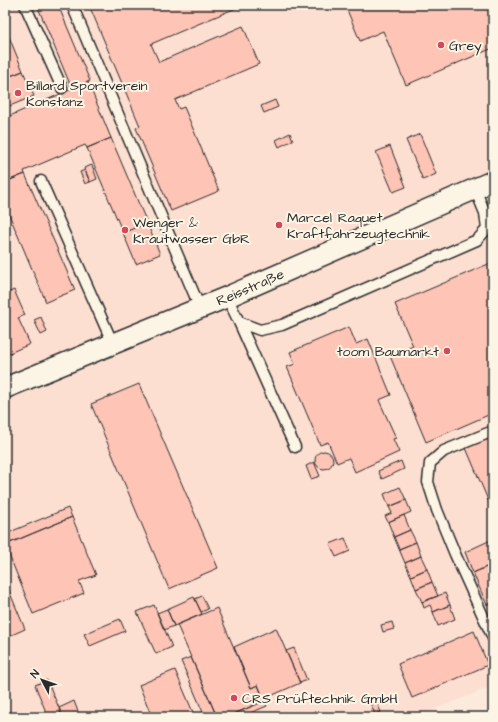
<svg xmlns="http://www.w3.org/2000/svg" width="498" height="722" viewBox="0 0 498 722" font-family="'Architects Daughter',sans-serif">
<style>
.built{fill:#fddfd1}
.building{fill:#fec4b6;stroke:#2b2b2b}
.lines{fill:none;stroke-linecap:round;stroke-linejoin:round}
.lane-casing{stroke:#2b2b2b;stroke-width:13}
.street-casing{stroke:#2b2b2b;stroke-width:23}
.lane{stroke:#fcf5e5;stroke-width:10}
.street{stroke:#fcf5e5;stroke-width:20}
.poi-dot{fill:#d1495b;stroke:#fcf5e5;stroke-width:1.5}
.labels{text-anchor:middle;stroke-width:4;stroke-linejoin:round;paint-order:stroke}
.poi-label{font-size:14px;fill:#2b2b2b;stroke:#fcf5e5;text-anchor:start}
.street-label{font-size:14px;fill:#2b2b2b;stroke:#fcf5e5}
</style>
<rect width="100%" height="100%" fill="#fcebdc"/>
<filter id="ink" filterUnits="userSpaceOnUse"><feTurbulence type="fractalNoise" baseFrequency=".025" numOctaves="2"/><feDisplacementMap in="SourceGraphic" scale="8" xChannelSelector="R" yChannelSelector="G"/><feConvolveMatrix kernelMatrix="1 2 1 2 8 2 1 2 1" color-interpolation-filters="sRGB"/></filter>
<g filter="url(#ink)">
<path class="built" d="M5 5H493V686L416 717H5Z"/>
<path class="building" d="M37 5H58L90 81 72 89Z
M89 5H234L236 8 151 44 159 62 243 26 259 64 175 100 179 109 184 107 219 191 171 211 136 128 140 126Z
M345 5H493V48L406 85 383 31 360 41Z
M5 27 23 71 5 78Z
M23 71 34 96 5 108V78Z
M88 82 111 138 87 148 85 145 24 171 25 174 5 182V118Z
M275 100 278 107 264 113 261 106Z
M290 133 293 140 279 147 276 140Z
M420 134 436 174 423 180 406 140Z
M111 138 147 223 123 233 87 148Z
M390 146 406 187 393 192 376 152Z
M92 165 97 179 90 182 84 168Z
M85 170 90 182 85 184 80 172Z
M25 174 75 290 46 302 5 205V182Z
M147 223 160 254 136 264 123 233Z
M493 262V413L426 442 390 356 413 346 395 304Z
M14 290 25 315 18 318 30 344 5 355V294Z
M41 317 47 332 41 335 34 320Z
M349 327 356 344 368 339 391 395 379 400 396 438 393 439 399 452 355 472 349 458 337 463 328 442 320 445 287 367 295 364 290 352Z
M139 384 218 568 169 589 91 404Z
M493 437V512L466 448Z
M315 460a9 9 0 1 1 18 0a9 9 0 1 1-18 0Z
M401 461 404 469 382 479 378 471Z
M314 462 320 476 311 479 306 466Z
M400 487 406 500 389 507 384 494Z
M406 500 411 512 388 522 385 516 392 513 389 507Z
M68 508 72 517 5 545V534Z
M404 515 410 530 394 537 388 522Z
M72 517 96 575 79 581 84 593 33 614 5 545Z
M410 530 416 542 399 549 394 537Z
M345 538 350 551 336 557 330 544Z
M493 539V564L473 573 465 552Z
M416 542 421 556 405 563 399 549Z
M421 556 427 569 411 576 405 563Z
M493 564V603L487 605 473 573Z
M427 569 432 582 416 589 411 576Z
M5 581 25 629 5 638Z
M432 582 438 596 422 602 416 589Z
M445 593 450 605 433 612 430 605 424 608 422 602Z
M202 596 208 609 201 612 195 599Z
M194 597 202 614 174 626 167 609Z
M154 605 172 647 156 654 137 612Z
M450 605 455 619 438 626 433 612Z
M217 608 251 688 258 685 264 701 227 717H217L177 625Z
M167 609 174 626 164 630 157 613Z
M120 619 125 631 90 646 84 634Z
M392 622 394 629 383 632 381 625Z
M276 628 300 683 264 699 258 685 251 688 234 647Z
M474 631 488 665 412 698 398 664Z
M294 648 307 680 300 683 286 651Z
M191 657 217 717H205L181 661Z
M175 670 195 717H152L139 685Z
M47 680 59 708 63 717H48L35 685Z
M74 701 80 717H63L59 708Z
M264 701 267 706 241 717H227Z
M376 701 381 712 375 714 370 703Z
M5 705 10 717H5Z"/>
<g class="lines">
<g class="lane-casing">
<path id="lane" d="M25 5 62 88
M72 5 200 308
M41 181 113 344
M227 297 239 322 260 330 282 325 477 240 487 229 485 213 475 189
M239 322 295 447
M493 431 444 451 430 463 428 482 437 510 455 554 493 638"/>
</g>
<g class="street-casing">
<g id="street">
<path id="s1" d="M5 388 227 297 493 181"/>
</g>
</g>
<use href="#lane" class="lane"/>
<use href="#street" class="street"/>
</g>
</g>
<g class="poi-dot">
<circle cx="441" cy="45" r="4"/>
<circle cx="18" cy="93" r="4"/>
<circle cx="279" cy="225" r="4"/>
<circle cx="125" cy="230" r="4"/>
<circle cx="447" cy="351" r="4"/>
<circle cx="234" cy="698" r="4"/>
</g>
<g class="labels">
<g class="poi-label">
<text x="449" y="50">Grey</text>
<text x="26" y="90">Billard Sportverein<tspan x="26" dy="16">Konstanz</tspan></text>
<text x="287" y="222">Marcel Raquet<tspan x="287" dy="16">Kraftfahrzeugtechnik</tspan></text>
<text x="133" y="227">Wenger &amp;<tspan x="133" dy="16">Krautwasser GbR</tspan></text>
<text x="439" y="356" text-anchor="end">toom Baumarkt</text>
<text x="242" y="703">CRS Prüftechnik GmbH</text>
</g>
<g class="street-label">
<text dy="5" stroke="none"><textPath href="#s1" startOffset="265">Reisstraße</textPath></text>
</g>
</g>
<rect width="498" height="722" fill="none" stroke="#fcf5e5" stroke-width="20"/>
<rect x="10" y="10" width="478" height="702" fill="none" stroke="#2b2b2b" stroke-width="1.5" filter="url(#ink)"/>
<g transform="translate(42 680) rotate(311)" stroke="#fcf5e5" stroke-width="3" paint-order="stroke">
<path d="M0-3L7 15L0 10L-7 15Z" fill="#2b2b2b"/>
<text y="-6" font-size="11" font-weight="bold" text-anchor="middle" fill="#2b2b2b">N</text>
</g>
</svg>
